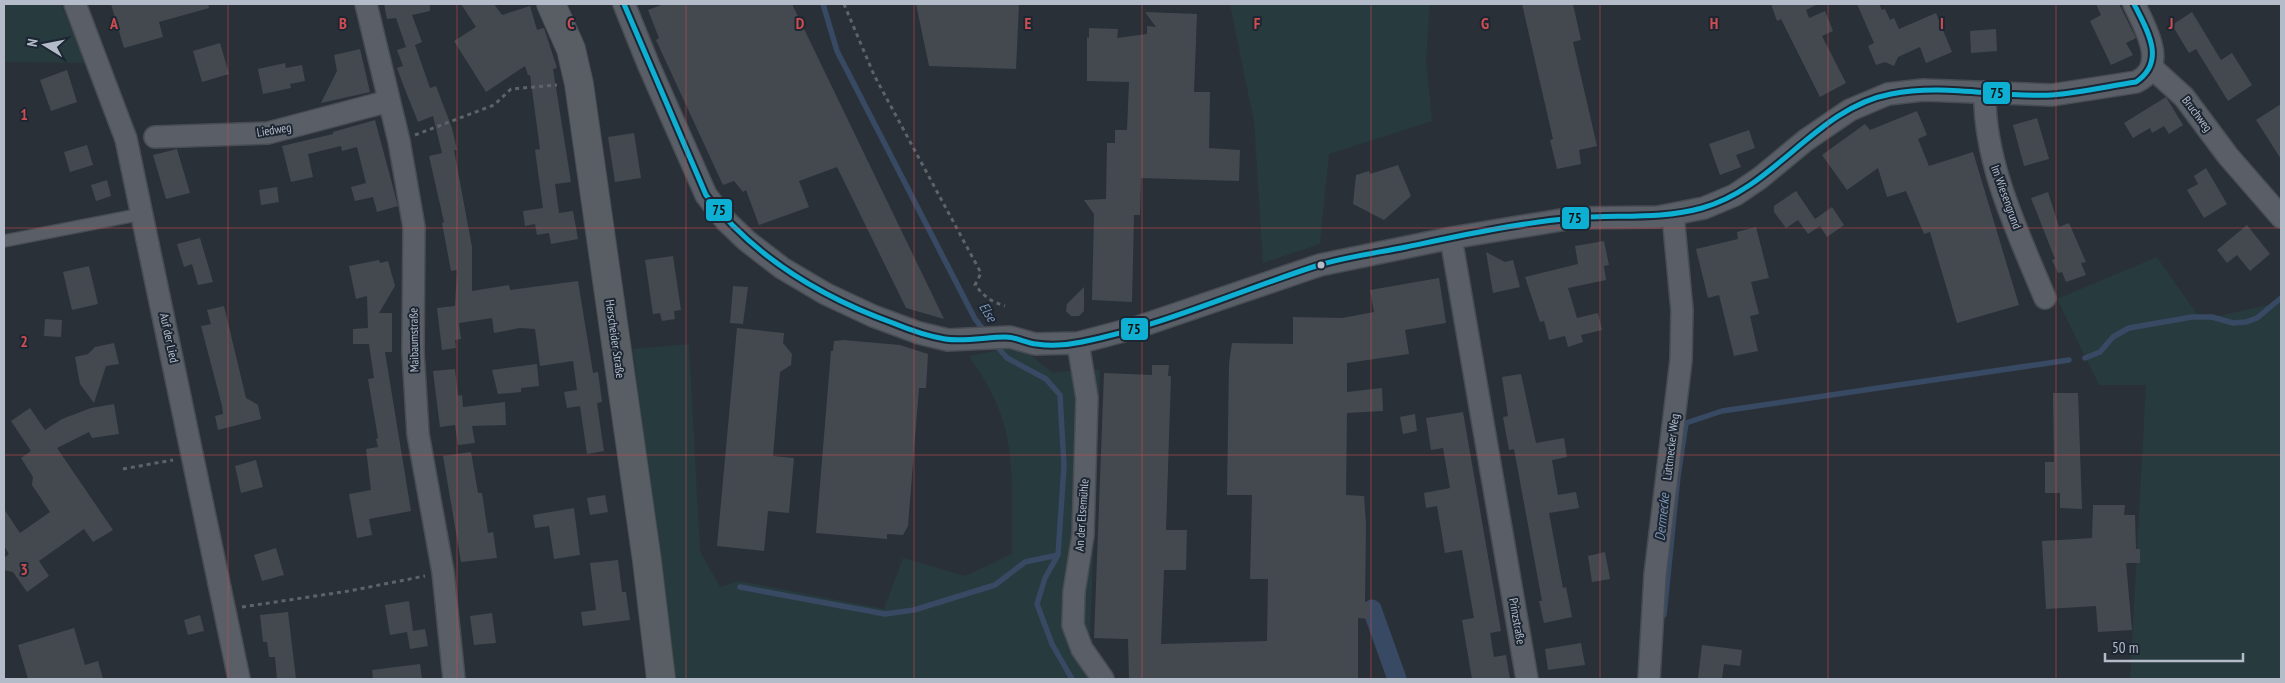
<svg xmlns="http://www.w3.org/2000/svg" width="2285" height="683" viewBox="0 0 2285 683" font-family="'PT Sans Narrow',sans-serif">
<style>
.green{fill:#273a3e}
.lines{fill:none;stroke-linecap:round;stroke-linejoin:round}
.stream{stroke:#384963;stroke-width:5.5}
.canal{stroke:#384963;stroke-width:19}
.building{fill:#444950}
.service-casing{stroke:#484c53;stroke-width:14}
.minor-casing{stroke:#484c53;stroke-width:24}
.secondary-casing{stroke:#484c53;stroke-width:30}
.path{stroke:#5d636a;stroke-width:3;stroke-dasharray:4 4;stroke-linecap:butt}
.service{stroke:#5a5e66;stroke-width:11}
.minor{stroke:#5a5e66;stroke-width:21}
.secondary{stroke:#595d64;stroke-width:28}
.bus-1-casing{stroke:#1d2633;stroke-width:9}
.bus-1{stroke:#0dafd3;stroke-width:5}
.grid{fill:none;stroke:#ce4d50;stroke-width:1;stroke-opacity:0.55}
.bus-dot{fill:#b4bcc9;stroke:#1d2633;stroke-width:2}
.labels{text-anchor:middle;stroke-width:4;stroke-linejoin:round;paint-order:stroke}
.street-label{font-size:12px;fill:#b4bcc9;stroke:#1d2633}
.water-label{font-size:14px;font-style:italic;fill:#7c92b1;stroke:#1d2633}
.grid-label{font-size:16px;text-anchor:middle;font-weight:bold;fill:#ce4d50;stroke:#1d2633;stroke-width:4;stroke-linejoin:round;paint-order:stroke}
.line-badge{stroke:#1d2633;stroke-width:2}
.pale-badge-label{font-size:14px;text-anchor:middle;font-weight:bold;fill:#111}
</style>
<rect width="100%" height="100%" fill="#2a3038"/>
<path class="green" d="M4 4H61L86 63 4 62Z
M1230 4H1430L1426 61 1432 121 1329 154 1320 244 1263 263 1254 122Z
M2157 257 2201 320 2281 302V679H2130L2146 385H2099L2057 299Z
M689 344 700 551 720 587 739 581 884 609 903 558 965 576 1012 554C1011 514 1015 468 1005 428 998 402 985 379 969 356L1019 346 1053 373 1078 370H1100L1090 639 1097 679H673L633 349Z"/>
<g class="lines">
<path class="stream" d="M823 4 837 51 975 319 987 334
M994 343 1007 358 1046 379 1060 395 1064 466 1058 555 1045 578 1037 604 1052 644 1072 679
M2085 358 2100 352 2113 337 2129 328 2192 317H2212L2233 323 2246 322 2257 318 2281 298
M740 587 885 614 914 610 995 585 1025 562 1058 555
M1664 615 1678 476 1686 423 1722 411 2069 360"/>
<path class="canal" d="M1372 609 1397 679"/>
</g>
<path class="building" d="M111 4H208L209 8 159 22 163 37 124 48Z
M384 4H430V11L412 15 422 42 415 45 430 88 436 86 452 128 457 150H454L472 247V291L509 285 510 290 578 281 593 373 598 372 602 402 597 403 604 451 587 454 580 406 567 408 564 392 577 390 573 361 540 366 535 329 520 328 494 333 492 318 459 323 461 339 455 340 456 348 442 350 437 308 455 306 457 270 451 271 442 223 444 222 429 156 442 153 433 116 418 122 404 87 397 68 403 66 397 50 406 47 396 18 387 19Z
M461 4H494L502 15 530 6 537 30 544 28 557 68 553 69 571 182 555 184 559 213 573 211 578 239 551 244 549 233 537 235 535 224 525 226 523 211 543 208 535 150 540 149 530 75H528L525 66 486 92 454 41 476 27Z
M664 4H792L944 319 906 308 837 167 799 181 809 207 759 225 746 190 743 192 734 181 723 185 656 40 659 38 648 10Z
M916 4H1019L1016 69 929 66Z
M1522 4H1573L1581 40 1573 42 1597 146 1579 150 1581 164 1557 169 1550 140 1553 139Z
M1771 4H1818L1806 10 1809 18 1825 11 1833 31 1822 36 1846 83 1820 97 1781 19 1777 21Z
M1857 4H1879L1882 10 1885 9 1890 20 1894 18 1899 29 1936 13 1952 52 1926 63 1920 47 1898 57 1894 66 1885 62 1876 65 1868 46 1874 43Z
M2096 4H2119L2136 38 2126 43 2133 55 2111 65 2090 21 2101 15Z
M1145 12 1197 14 1194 92H1210L1209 148 1240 150 1239 181 1141 178 1140 215H1134L1132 302 1092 300 1094 214 1084 200 1106 199 1107 143H1115V130H1127L1129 82 1087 81V37L1089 38V28L1118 29 1117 38 1147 34V26L1156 27Z
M2192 12 2221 60 2232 53 2252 85 2228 101 2196 49 2189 53 2172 25Z
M1996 29 1997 51 1971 53 1970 31Z
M220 43 229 74 202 82 193 51Z
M360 49 370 92 321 103 337 71 334 55Z
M285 63 286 68 302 65 305 81 290 84 291 88 263 94 258 69Z
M67 70 77 102 51 111 40 80Z
M2166 97 2183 125 2169 134 2164 126 2152 133 2150 128 2133 138 2124 123Z
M2281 104V159L2256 120Z
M1917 111 1927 135 1918 139 1929 166 1973 152 2019 305 1957 323 1930 232 1924 234 1906 191 1887 197 1878 168 1847 190 1822 155 1865 124 1870 130Z
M2037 118 2049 159 2024 166 2013 125Z
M375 120 398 206 377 212 373 197 355 201 351 187 366 183 357 147 342 151 341 146 308 154 313 177 291 182 282 146 333 134V132Z
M1749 130 1755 148 1736 155 1741 167 1720 175 1709 144Z
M634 133 641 178 615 182 608 137Z
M87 145 93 165 70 172 64 152Z
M177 149 190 193 166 199 153 155Z
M1398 165 1411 196 1384 220 1353 204 1356 175 1369 171 1370 174Z
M2206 168 2227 204 2204 218 2187 190 2198 184 2194 176Z
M107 180 111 196 96 201 91 185Z
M277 187 279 202 261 205 259 190Z
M1796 191 1815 219 1832 207 1844 225 1827 237 1820 226 1808 234 1798 220 1786 228 1774 212V206Z
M2048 192 2059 227 2069 223 2086 262 2081 263 2086 275 2066 282 2062 272 2058 273 2052 260 2055 259 2031 198Z
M2247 225 2270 254 2250 271 2237 255 2227 263 2217 250Z
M1756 227 1769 278 1751 282 1759 314 1750 316 1758 351 1734 356 1719 295 1708 298 1696 249 1738 239 1737 232Z
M200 238 213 282 198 285 192 264 184 267 177 244Z
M1604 241 1609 265 1604 266 1606 280 1568 288 1577 318 1598 313 1602 330 1581 335 1583 342 1568 347 1565 336 1549 340 1544 321 1540 322 1525 277 1578 264 1575 246Z
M1486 252 1505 262 1513 260 1520 287 1493 293Z
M673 256 681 310 674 311 675 319 662 321 660 313 653 314 645 260Z
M379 260 380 263 388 261 395 286 379 313H392V352H385L411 511 369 519 372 535 357 538 349 494 371 490 366 449 378 447 376 439 378 438 368 379 374 378 369 344H353V329L368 328 367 296 356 299 349 266Z
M89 266 98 304 72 310 63 272Z
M1439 278 1446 323 1405 330 1409 354 1347 363V392L1382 388 1383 411 1347 413 1346 495 1364 496 1366 524 1365 602H1369V619L1358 618V679H1129L1128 639 1094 638 1104 373 1152 375V365H1169L1168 376H1171L1166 530H1187L1186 570H1164L1161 644 1267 641 1268 579H1250L1252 495H1227L1229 364 1232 343 1293 344V317L1342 318 1374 312 1370 290Z
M733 286 748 287 743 324 730 323Z
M1084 287V311L1079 316H1071L1066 311 1067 304Z
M224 306 246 398 258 405 261 419 218 430 215 416 223 414 222 406 201 326 211 324 207 310Z
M45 319 62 320 61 337 44 336Z
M737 328 784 333 783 343 792 354 791 365 780 372 773 456 794 458 789 513 768 511 764 551 717 546Z
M843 340 900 345 928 354 926 388H919L908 526 903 535 887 534V539L816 533 831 351H833L834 341Z
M114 343 119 364 106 366 94 403 80 384 75 357 88 354 95 347Z
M537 364 539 386 521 388V392L498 394 492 370Z
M455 369 458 396 462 395 463 407 505 402 506 425 472 426 475 443 458 445 455 425 440 427 433 371Z
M1521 374 1536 443 1564 438 1567 457 1552 460 1558 495 1576 492 1579 508 1549 513 1563 588 1566 587 1572 617 1544 623 1539 601H1542L1514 449 1509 450 1503 417 1508 416 1502 377Z
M2053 393H2078L2082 509 2060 508V493H2045V462H2054Z
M114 404 119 434 92 438 89 432 57 448 113 530 93 542 84 529 39 561 49 576 27 592 13 572 4 570V558L9 554 4 546V509L20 533 50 512 32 485 33 477 21 458 31 451 11 421 30 408 45 430 62 419 91 408Z
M1463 412 1501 631 1490 633 1494 657 1506 655 1510 679H1472L1462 620 1474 618 1462 550 1445 553 1437 506 1426 508 1424 493 1450 488 1443 448 1431 450 1426 418Z
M1415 414 1417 431 1403 434 1400 417Z
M471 452 478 493H482L488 533 493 532 497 558 461 562 443 456Z
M256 460 263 487 241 493 235 466Z
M605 495 608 512 590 515 587 498Z
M2093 505H2125L2124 515H2135L2136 549H2140V563H2126L2132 630 2098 632 2096 606 2046 609 2042 541 2092 538Z
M574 508 580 555 554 559 549 526 535 528 533 515Z
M276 548 284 575 262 581 254 555Z
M1605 552 1610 579 1592 582 1588 556Z
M618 560 622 592H626L630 620 583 626 581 612 596 610 590 563Z
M409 601 413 631 425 629 428 646 410 649 407 632 390 635 385 605Z
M288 612 296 679H277L275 657H269L267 642H263L260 615Z
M492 613 496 643 474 645 470 616Z
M200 615 204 631 188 635 184 620Z
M74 628 85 665 98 661 103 679H28L18 645Z
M1581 643 1585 665 1548 670 1545 649Z
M1702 645 1742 650 1740 666 1724 664 1722 679H1698Z
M420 664 422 679H373L372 670Z"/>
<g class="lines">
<g class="service-casing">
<path id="service" d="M4 241 142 214"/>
</g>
<g class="minor-casing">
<path id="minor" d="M75 4 126 139 239 679
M366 4 399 141 414 227 413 352 418 434 443 572 454 679
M624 4 649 66 706 195 726 221 747 241 782 268 826 294 873 316 919 333 948 340 1010 337 1035 344 1078 343 1138 327 1320 265 1451 238 1573 218 1658 217 1704 208 1735 195 1760 178 1806 140 1850 110 1888 94 1923 90 2052 95 2136 82C2169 67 2145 27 2134 4
M2151 67 2184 97 2228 156 2281 217
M1985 92C1983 161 2019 235 2045 298
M155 137 268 133 389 101
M1451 238 1527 679
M1078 343 1087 398 1083 535 1074 592 1073 625 1082 649 1103 679
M1649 679 1655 575 1681 360 1682 310 1673 215"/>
</g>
<g class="secondary-casing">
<path id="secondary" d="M551 4 571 49 579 84 647 561 661 679"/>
</g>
<path class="path" d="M844 4 874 75 981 273 975 285C984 296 991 302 1005 306
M415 135 494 105 511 89 557 85
M123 469 173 460
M242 607 349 591 425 576"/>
<use href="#service" class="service"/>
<use href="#minor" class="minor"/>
<use href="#secondary" class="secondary"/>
<g class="bus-1-casing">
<path id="bus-1" d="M624 4 706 195C754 257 821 297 893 323 910 330 927 336 945 339 965 342 986 337 1006 337 1016 337 1026 343 1036 344 1050 346 1068 345 1082 342 1162 326 1238 291 1316 266 1345 257 1376 253 1406 247 1459 236 1518 223 1573 218 1616 214 1659 220 1702 208 1775 188 1816 108 1891 94 1944 83 1999 98 2052 95 2080 93 2109 86 2136 82 2167 61 2147 30 2134 4"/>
</g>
<use href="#bus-1" class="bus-1"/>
</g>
<path class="grid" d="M228 4V679M457 4V679M686 4V679M914 4V679M1142 4V679M1371 4V679M1600 4V679M1828 4V679M2056 4V679M4 228H2281M4 455H2281"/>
<circle class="bus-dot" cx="1321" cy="265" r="4.5"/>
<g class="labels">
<g class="street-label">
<text transform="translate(2197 114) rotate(53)" y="4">Bruchweg</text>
<text transform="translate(274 130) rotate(-9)" y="4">Liedweg</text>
<text transform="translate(2006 197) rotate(70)" y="4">Im Wiesengrund</text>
<text transform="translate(169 338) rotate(78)" y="4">Auf der Lied</text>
<text transform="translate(615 339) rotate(82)" y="4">Herscheider Straße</text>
<text transform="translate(414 340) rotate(-91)" y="4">Maibaumstraße</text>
<text transform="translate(1671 447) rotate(-83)" y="4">Lüttmecker Weg</text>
<text transform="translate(1082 515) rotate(-86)" y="4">An der Elsemühle</text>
<text transform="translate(1517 621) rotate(80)" y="4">Prinzstraße</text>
</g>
<g class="water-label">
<text transform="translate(988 312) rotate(57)" y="5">Else</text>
<text transform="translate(1662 517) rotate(-84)" y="5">Dermecke</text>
</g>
</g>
<g class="grid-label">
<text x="114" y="29">A</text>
<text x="343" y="29">B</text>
<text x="571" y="29">C</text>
<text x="800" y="29">D</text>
<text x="1028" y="29">E</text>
<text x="1257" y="29">F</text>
<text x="1485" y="29">G</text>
<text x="1714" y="29">H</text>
<text x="1942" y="29">I</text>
<text x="2171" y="29">J</text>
<text x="24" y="120">1</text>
<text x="24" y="347">2</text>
<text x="24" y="575">3</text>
</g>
<g class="line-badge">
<rect x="1982" y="81" width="29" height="24" rx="5" fill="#0dafd3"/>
<rect x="705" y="198" width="28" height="24" rx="5" fill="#0dafd3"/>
<rect x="1561" y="206" width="29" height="24" rx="5" fill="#0dafd3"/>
<rect x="1120" y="317" width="29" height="24" rx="5" fill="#0dafd3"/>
</g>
<g class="pale-badge-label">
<text x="1997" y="98">75</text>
<text x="719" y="215">75</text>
<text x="1575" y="223">75</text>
<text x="1134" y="334">75</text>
</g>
<rect width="2285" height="683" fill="none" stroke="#b4bcc9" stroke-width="10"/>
<g transform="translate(45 45) rotate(280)" stroke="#1d2633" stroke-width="4" paint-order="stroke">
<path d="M0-4L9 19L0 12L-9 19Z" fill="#b4bcc9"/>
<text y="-8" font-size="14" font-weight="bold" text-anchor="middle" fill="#b4bcc9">N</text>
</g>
<path d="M2105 653v8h138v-8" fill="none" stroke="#b4bcc9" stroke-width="2.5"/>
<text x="2112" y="653" font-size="15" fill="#b4bcc9" stroke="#1d2633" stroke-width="4" paint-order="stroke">50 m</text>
</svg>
